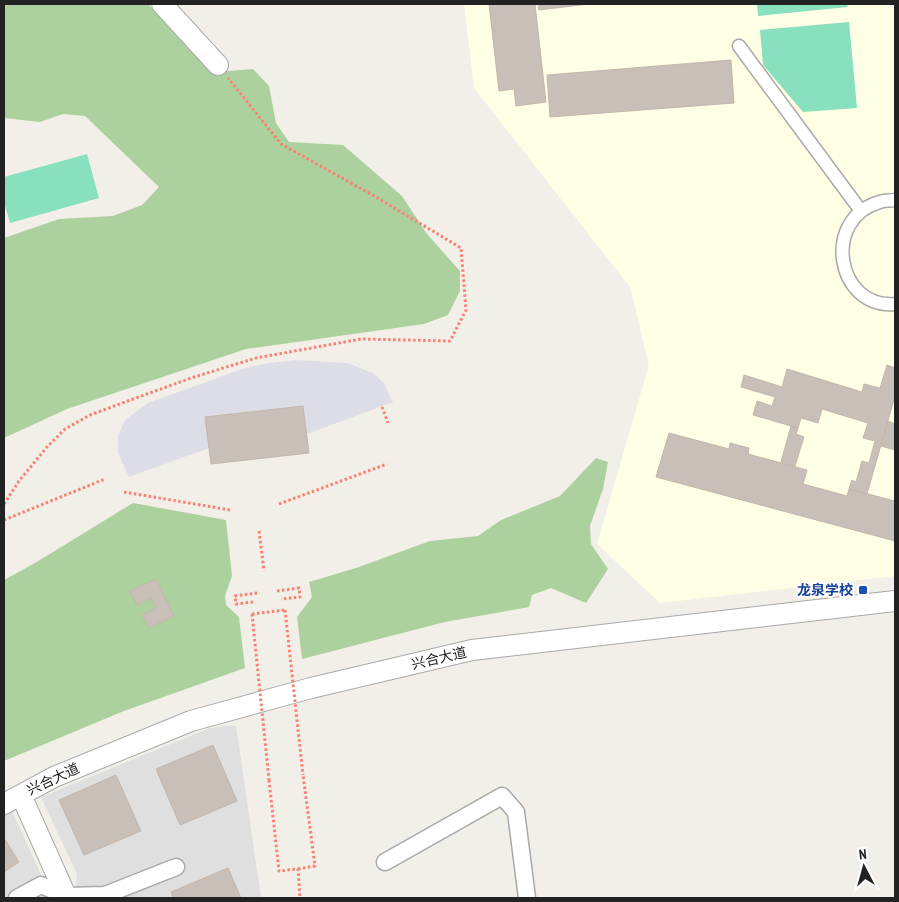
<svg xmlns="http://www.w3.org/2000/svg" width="899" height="902" viewBox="0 0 899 902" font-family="'PT Sans Narrow','Noto Sans SC',sans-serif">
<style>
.residential{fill:#e0dfdf}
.education{fill:#ffffe5}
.forest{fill:#add19e}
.pitch{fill:#88e0be}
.plaza{fill:#dddde8}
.building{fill:#c7bfb8;stroke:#c4b6ab}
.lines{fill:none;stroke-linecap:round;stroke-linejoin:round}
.pedestrian-casing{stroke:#a9a9a9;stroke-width:15}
.minor-casing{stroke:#a9a9a9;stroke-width:19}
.tertiary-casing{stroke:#a9a9a9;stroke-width:22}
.path{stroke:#fa8072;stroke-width:3;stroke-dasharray:2.5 2.5;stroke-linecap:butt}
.pedestrian{stroke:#fff;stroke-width:12}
.minor{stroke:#fff;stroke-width:16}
.tertiary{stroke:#fff;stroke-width:20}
.path-bridge{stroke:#fa8072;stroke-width:3;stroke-dasharray:2.5 2.5;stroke-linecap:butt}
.transit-dot{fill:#1a4fb4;stroke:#fff;stroke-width:2}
.labels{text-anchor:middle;stroke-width:4;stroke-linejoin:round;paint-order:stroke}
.transit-label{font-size:14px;font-weight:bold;fill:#164399;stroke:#fff;text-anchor:end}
.street-label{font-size:14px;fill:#222;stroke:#fff}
</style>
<rect width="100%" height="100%" fill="#f2efe9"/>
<path class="residential" d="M236 725 261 898H75L77 874 41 797 210 728Z
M10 807 52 898H4V811Z"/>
<path class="education" d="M464 4H895V576L660 603 597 544 649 365 630 287 474 88Z"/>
<path class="forest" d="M4 4H148L217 72 253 69 269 86 276 123 289 142 343 145 402 196 427 234 460 271V291L448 315 424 324 246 349 67 409 4 438V238L59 219 113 216 142 205 159 187 85 116 63 114 40 122 4 118Z
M596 458 608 462 603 489 590 526 591 544 608 569 586 603 551 588 532 595 529 607 445 622 302 659 297 617 312 597 309 582 356 568 430 541 478 536 501 520 560 496Z
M133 503 226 520 232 576 225 596 226 605 239 617 245 668 124 711 4 761V580L35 563Z"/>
<path class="pitch" d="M757 4H847L848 7 758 16Z
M849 22 857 108 803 112 763 65 760 30Z
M87 154 99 198 10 223 4 202V177Z"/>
<path class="plaza" d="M296 360 347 363 373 373 383 382 393 402 307 434 303 406 206 417 209 448 129 477 118 453V436L125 420 148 403 242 369 269 363Z"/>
<path class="building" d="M489 4H535L546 102 516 106 514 89 499 91Z
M538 4H589L539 10Z
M731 60 734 103 550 117 547 75Z
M887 365 895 368V396L867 494 849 489 852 480 856 482 862 461 869 463 875 441 863 438 868 423 822 409 818 423 801 418 798 428 753 415 757 401 772 406 775 397 741 387 744 375 782 387 787 369 862 392 864 384 880 388Z
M303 406 309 453 211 464 205 417Z
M888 421 895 424V450L881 446Z
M791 426 798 428 796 434 804 437 795 466 781 462Z
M669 433 729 449 730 443 749 448 748 454 807 470 803 484 847 496 849 489 895 501V541L656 477Z
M156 579 174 616 149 628 142 615 156 608 151 598 137 605 130 591Z
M213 745 237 801 180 825 156 769Z
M116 775 141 831 84 855 59 800Z
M4 838 19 862 4 872Z
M228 868 241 898H173L171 892Z"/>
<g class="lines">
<g class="pedestrian-casing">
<path id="pedestrian" d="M739 46 861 211
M895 200C890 201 884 200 880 202 821 218 836 309 895 304"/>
</g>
<g class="minor-casing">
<path id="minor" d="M385 862 502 796 516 812 527 898
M17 898 41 885 67 896 105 895 176 867"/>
</g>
<g class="tertiary-casing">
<path id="tertiary" d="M162 4 218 65
M21 795 67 898
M4 804 54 777 191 721 311 688 472 650 895 601"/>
</g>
<path class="path" d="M382 407 388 423
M124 492 230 510
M4 504 19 481 47 447 65 429 90 415 125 402 191 378 256 358 361 339 450 341 466 310 461 248 376 197 281 144 228 78
M279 504 387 464
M4 520 105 479
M259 531 264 571
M277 591 299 588 300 597 281 599
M253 602 236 604 235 596 257 593
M252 614 285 610
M269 780 279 871 298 869 300 898
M298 869 315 866 303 775"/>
<use href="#pedestrian" class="pedestrian"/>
<use href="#minor" class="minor"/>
<use href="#tertiary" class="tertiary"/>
<path class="path-bridge" d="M285 610 303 775
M252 614 269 780"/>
</g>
<rect class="transit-dot" x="858" y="585" width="10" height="10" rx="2.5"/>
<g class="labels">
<g class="transit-label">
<text x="853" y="595">龙泉学校</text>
</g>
<g class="street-label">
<text transform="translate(439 658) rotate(-13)" y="5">兴合大道</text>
<text transform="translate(53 779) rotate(-25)" y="5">兴合大道</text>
</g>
</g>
<rect width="899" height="902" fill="none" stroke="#222222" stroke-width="10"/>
<g transform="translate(864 867) rotate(354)" stroke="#ffffff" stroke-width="4" paint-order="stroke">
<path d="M0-4L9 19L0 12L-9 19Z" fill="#222222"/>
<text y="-8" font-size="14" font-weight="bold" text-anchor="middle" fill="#222222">N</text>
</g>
</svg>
